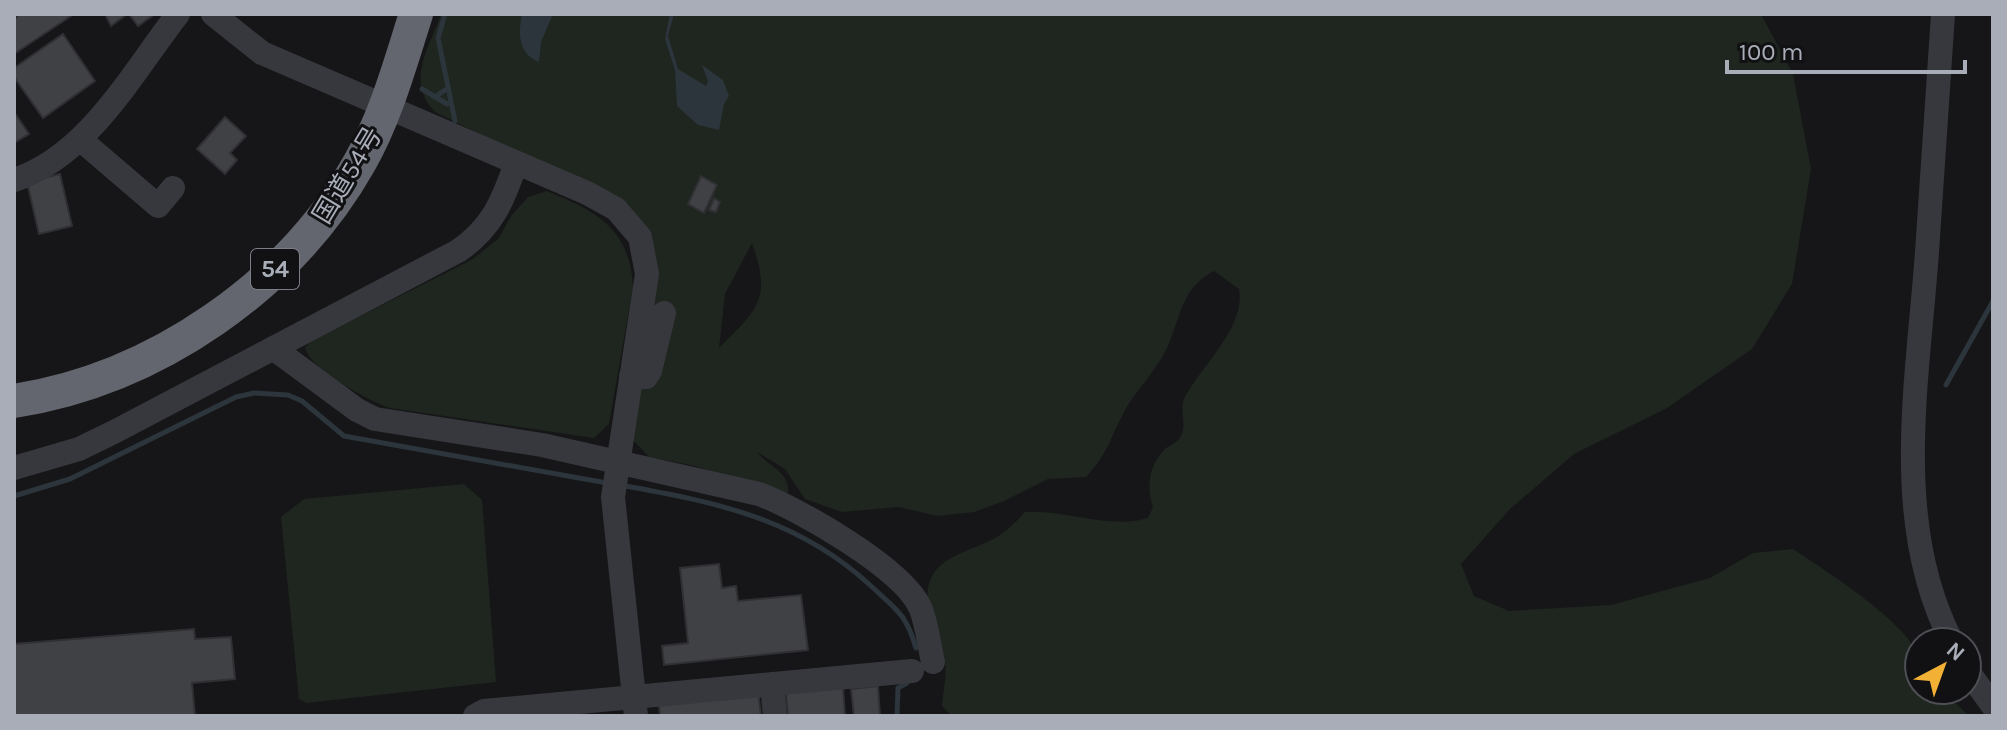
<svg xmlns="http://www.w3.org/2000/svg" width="2007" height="730" viewBox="0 0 2007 730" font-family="Karla,'Noto Sans JP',sans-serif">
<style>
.green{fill:#1e261f;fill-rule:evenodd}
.water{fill:#2c353c}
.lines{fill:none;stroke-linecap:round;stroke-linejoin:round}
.stream{stroke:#2c353c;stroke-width:5}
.building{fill:#404145;stroke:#303034;stroke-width:2}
.minor{stroke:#37383d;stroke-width:24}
.highway{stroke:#63666e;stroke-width:34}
.labels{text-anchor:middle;stroke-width:6;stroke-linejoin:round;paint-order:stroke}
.shield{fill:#111113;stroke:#7b7e86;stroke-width:2}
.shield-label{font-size:24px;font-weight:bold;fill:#a8adb8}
.street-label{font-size:26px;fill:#a8adb8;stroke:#111113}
</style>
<rect width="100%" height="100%" fill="#161618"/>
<path class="green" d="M441 14H1761L1793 74 1811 169 1792 284 1752 349 1667 408 1574 454 1510 509 1461 564 1474 596 1509 611 1611 605 1710 578 1753 553 1793 549C1823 569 1911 624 1919 659 1921 668 1919 681 1919 690H1942L1969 716H952L942 706C943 692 947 676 945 662 937 625 906 582 953 557 989 539 995 545 1025 512 1066 509 1108 530 1148 518L1153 507C1146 488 1149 465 1164 450 1169 445 1175 444 1179 439 1189 427 1178 410 1185 397 1201 366 1246 327 1239 289L1214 271C1184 286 1181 313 1170 341 1160 368 1136 389 1123 414 1110 439 1107 455 1086 477L1048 479 1004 501 974 512 938 516 898 507 842 512 805 499 785 469 757 452C768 467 791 471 788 495L691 465 649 457 633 440 644 231 510 149 435 112C405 81 429 49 441 14ZM752 243C772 299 758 309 719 348L725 294Z
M547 191C596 211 630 228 633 287L609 424 594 438 390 408C370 402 307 367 305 347L313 340 473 259 499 238 511 216 528 197Z
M464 484 482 500 496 682 306 703 299 699 281 517 304 499Z"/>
<path class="water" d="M522 14H553L541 42 539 62C518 54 518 33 522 14Z
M670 14H674L668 36 678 69 706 86 708 81 702 65 723 80 729 96 724 104 719 130 698 125 677 106 675 70 665 39Z"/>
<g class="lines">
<path class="stream" d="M445 14 438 38 455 121
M422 89 447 104
M435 97 445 90
M1946 385 1993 301
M620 485C715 502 798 518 871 586 897 610 906 614 916 648
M14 496 70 479 236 397 254 393 288 395 302 401 344 436 607 483
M897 716 898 688 907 683"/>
</g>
<path class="building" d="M19 14H74L14 54V20Z
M105 14H127L111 26Z
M129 14H155L138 26Z
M63 34 95 81 43 118 14 77V68Z
M14 112 29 134 14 143Z
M225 117 246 136 230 153 237 160 225 174 197 149Z
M60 174 72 226 39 234 27 182Z
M701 176 717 185 704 213 688 204Z
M714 198 720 202 716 212 709 210Z
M719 564 722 588 736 586 738 601 801 595 808 650 664 665 662 646 688 643 680 568Z
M194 629 195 639 231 637 235 679 192 683 195 716H14V644Z
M878 686 880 716H854L851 689Z
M843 688 845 716H788L786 693Z
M758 690 761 716H660L659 706Z"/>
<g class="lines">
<path class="minor" d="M213 14 262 53 587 193 616 209 640 237 647 274 613 497 636 716
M1943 14C1937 93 1933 173 1927 252 1918 380 1890 523 1952 642
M81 140 158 206 173 188
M14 180C88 156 132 73 178 14
M273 348 357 410 375 419 542 445 759 494C799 509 902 568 920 607 927 623 929 645 933 662
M631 376 646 377 650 371 664 313
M14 468 79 449 114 432 458 251C492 228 503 201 516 163
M1967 670 1993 706
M772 684 775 716
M475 716 484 711 912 671"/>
<path class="highway" d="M14 401C155 379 290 286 360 162 386 116 400 64 416 14"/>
</g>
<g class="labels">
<rect class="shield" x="251" y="249" width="48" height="40" rx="6"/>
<g class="shield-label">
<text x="275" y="277">54</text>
</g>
<g class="street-label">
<text transform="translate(347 175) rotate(-59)" y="9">国道54号</text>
</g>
</g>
<rect width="2007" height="730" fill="none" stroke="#a8adb8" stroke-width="32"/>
<g transform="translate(1943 666) rotate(41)"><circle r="38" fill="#111113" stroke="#4d4f55" stroke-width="2"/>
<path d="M0-6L14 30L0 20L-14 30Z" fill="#f2b134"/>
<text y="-12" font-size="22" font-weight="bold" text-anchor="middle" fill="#a8adb8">N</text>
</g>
<path d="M1727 60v12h238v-12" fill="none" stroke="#a8adb8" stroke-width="4"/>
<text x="1739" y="60" font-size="24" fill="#a8adb8" stroke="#111113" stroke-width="6" paint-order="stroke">100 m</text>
</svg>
